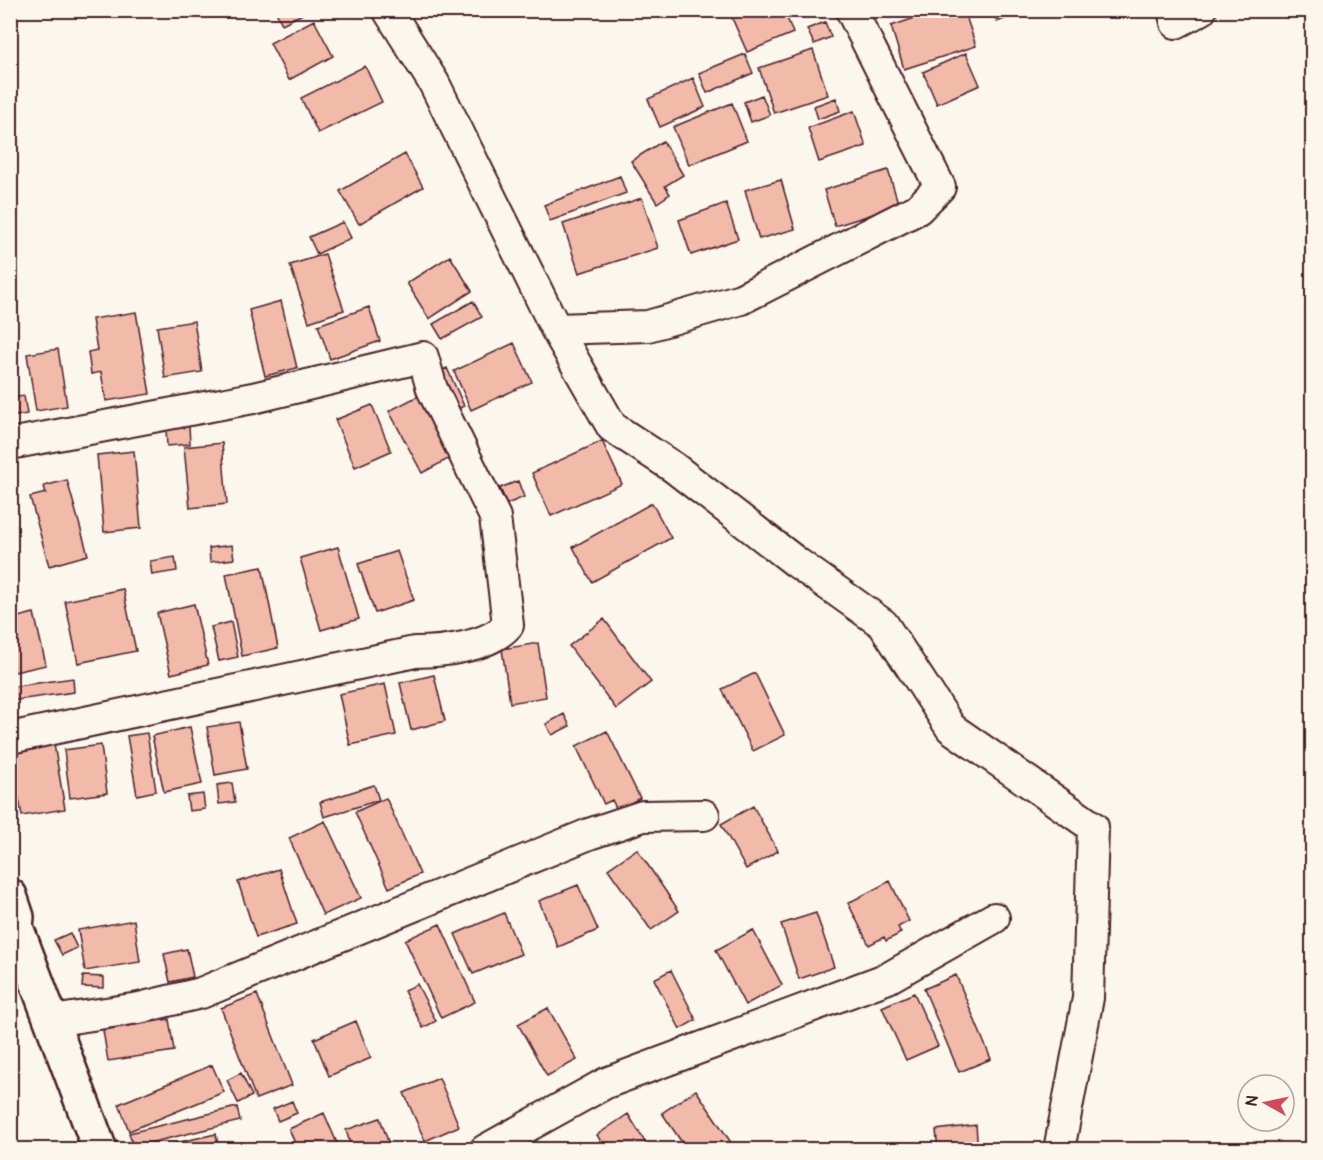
<svg xmlns="http://www.w3.org/2000/svg" width="1323" height="1160" viewBox="0 0 1323 1160" font-family="Pangolin,sans-serif">
<style>
.building{fill:#f2baa8;stroke:#4a1f2b;stroke-width:1.5}
.lines{fill:none;stroke-linecap:round;stroke-linejoin:round}
.minor-casing{stroke:#4a1f2b;stroke-width:34}
.major-casing{stroke:#4a1f2b;stroke-width:38}
.minor{stroke:#fbf7ec;stroke-width:30}
.major{stroke:#fbf7ec;stroke-width:33}
</style>
<rect width="100%" height="100%" fill="#fbf7ec"/>
<filter id="ink" filterUnits="userSpaceOnUse"><feTurbulence type="fractalNoise" baseFrequency=".0167" numOctaves="2"/><feDisplacementMap in="SourceGraphic" scale="12" xChannelSelector="R" yChannelSelector="G"/><feConvolveMatrix kernelMatrix="1 2 1 2 8 2 1 2 1" color-interpolation-filters="sRGB"/></filter>
<g filter="url(#ink)">
<path class="building" d="M275 10H311L282 24Z
M749 10H784L793 33 747 52 732 18Z
M939 10H964L976 46 904 69 891 26Z
M993 10H1012L1014 15 997 22Z
M314 20 333 56 289 80 270 43Z
M825 22 831 37 814 44 807 29Z
M813 50 828 95 774 113 759 68Z
M966 53 980 85 937 104 923 72Z
M745 54 753 73 707 93 699 73Z
M365 66 382 102 318 133 301 98Z
M693 78 705 107 660 127 648 99Z
M762 95 770 115 751 122 744 102Z
M836 98 840 111 818 119 814 106Z
M732 103 747 141 689 165 673 127Z
M854 111 866 146 819 162 808 128Z
M663 141 683 175 665 186 670 194 657 203 631 161Z
M405 154 423 187 359 224 340 191Z
M888 170 899 206 835 226 824 190Z
M620 176 626 193 550 221 544 205Z
M781 180 795 229 759 239 745 190Z
M642 198 658 248 579 273 563 224Z
M726 203 738 239 691 255 679 220Z
M343 222 351 238 317 254 309 237Z
M325 254 344 310 309 322 290 265Z
M450 256 472 291 429 319 407 283Z
M281 301 297 368 265 376 249 310Z
M473 301 482 317 442 339 433 324Z
M369 307 380 341 330 359 318 325Z
M136 312 150 394 106 401 101 372 91 374 88 352 97 350 92 319Z
M194 321 202 372 165 378 157 327Z
M514 343 532 382 471 410 454 371Z
M58 349 67 406 36 411 27 354Z
M447 368 464 406 449 413 431 375Z
M420 395 452 457 422 473 389 411Z
M24 396 27 414 10 417V398Z
M372 405 391 451 355 467 335 420Z
M189 426 190 444 167 446 166 428Z
M602 441 622 484 551 516 532 473Z
M222 443 227 504 190 508 184 447Z
M134 451 141 528 104 532 97 455Z
M67 480 88 555 49 566 30 497 46 493 44 486Z
M518 481 524 497 507 504 500 488Z
M652 503 671 538 592 582 573 547Z
M232 545 234 559 210 562 209 548Z
M338 547 359 619 321 630 300 558Z
M397 551 414 600 375 613 358 564Z
M175 557 177 571 152 575 150 561Z
M262 567 278 648 242 656 226 574Z
M123 589 136 651 78 663 65 601Z
M194 604 208 665 171 674 157 613Z
M34 613 46 665 10 673V619Z
M604 619 651 682 616 709 569 646Z
M231 622 238 657 219 661 211 627Z
M538 643 546 697 510 703 502 649Z
M755 673 785 735 753 751 722 689Z
M434 675 445 721 411 730 400 683Z
M73 678 74 692 10 701V687Z
M385 684 396 735 350 745 339 694Z
M564 714 570 726 552 735 546 724Z
M239 722 247 769 215 775 207 727Z
M190 727 202 784 164 792 152 736Z
M607 731 640 798 617 810 612 800 604 804 576 746Z
M147 733 156 791 137 795 127 736Z
M53 738 65 809 22 816 10 747Z
M101 745 107 793 70 798 64 750Z
M232 783 235 802 219 804 217 785Z
M374 785 379 800 324 817 320 802Z
M203 794 205 809 189 811 187 796Z
M386 798 420 874 389 888 355 812Z
M753 806 778 851 746 869 721 824Z
M325 821 361 898 323 915 289 838Z
M637 849 679 911 651 930 608 869Z
M279 869 297 924 256 937 238 882Z
M890 881 909 921 898 927 901 933 886 941 884 937 869 945 848 903Z
M578 885 598 930 558 947 539 901Z
M504 913 521 954 473 974 455 934Z
M816 913 834 967 799 979 781 924Z
M134 920 140 962 85 971 78 930Z
M440 924 475 1002 441 1018 405 940Z
M753 930 782 985 745 1005 716 950Z
M70 933 77 948 62 955 54 940Z
M187 949 193 977 170 982 164 954Z
M671 970 696 1020 680 1029 654 979Z
M956 975 991 1059 959 1072 924 989Z
M83 976 104 977V988L82 987Z
M417 984 436 1021 423 1028 404 991Z
M914 993 938 1046 906 1060 882 1007Z
M257 994 292 1085 256 1099 221 1008Z
M548 1008 577 1060 547 1076 518 1024Z
M169 1019 174 1051 108 1061 103 1030Z
M356 1021 371 1058 329 1076 314 1039Z
M212 1065 224 1092 129 1131 119 1104Z
M241 1073 252 1096 238 1103 227 1080Z
M439 1078 459 1126 425 1141 404 1093Z
M696 1090 736 1150H682L685 1147 662 1113Z
M292 1101 297 1113 278 1121 273 1109Z
M237 1107 240 1121 133 1147 129 1133Z
M324 1113 340 1150H298L289 1129Z
M628 1114 650 1150H606L597 1135Z
M380 1118 391 1150H352L346 1130Z
M976 1125 978 1150H938L936 1130Z
M216 1134 219 1150H167L166 1145Z"/>
<g class="lines">
<g class="minor-casing">
<path id="minor" d="M388 10 434 83 556 329 612 427 673 467 796 562 883 624 951 728 1093 827 1088 998 1059 1150
M1173 10 1176 23 1201 10
M556 329 648 326 741 299 918 209 940 187 851 10
M10 444 253 398 423 357 432 389 495 517 508 625C489 647 442 652 415 652L10 738
M52 1021 139 1008 201 993 589 834 643 816 704 815
M485 1150 606 1083 888 978 994 918"/>
</g>
<g class="major-casing">
<path id="major" d="M10 896 17 917 16 927 100 1150"/>
</g>
<use href="#minor" class="minor"/>
<use href="#major" class="major"/>
</g>
</g>
<rect width="1323" height="1160" fill="none" stroke="#fbf7ec" stroke-width="36"/>
<rect x="18" y="18" width="1287" height="1124" fill="none" stroke="#4a1f2b" stroke-width="2" filter="url(#ink)"/>
<g transform="translate(1266 1103) rotate(279)"><circle r="28" fill="#fbf7ec" stroke="#b4a19f" stroke-width="1.5"/>
<path d="M0-4.5L10 22L0 15L-10 22Z" fill="#d1495b"/>
<text y="-9" font-size="16" font-weight="bold" text-anchor="middle" fill="#4a1f2b">N</text>
</g>
</svg>
